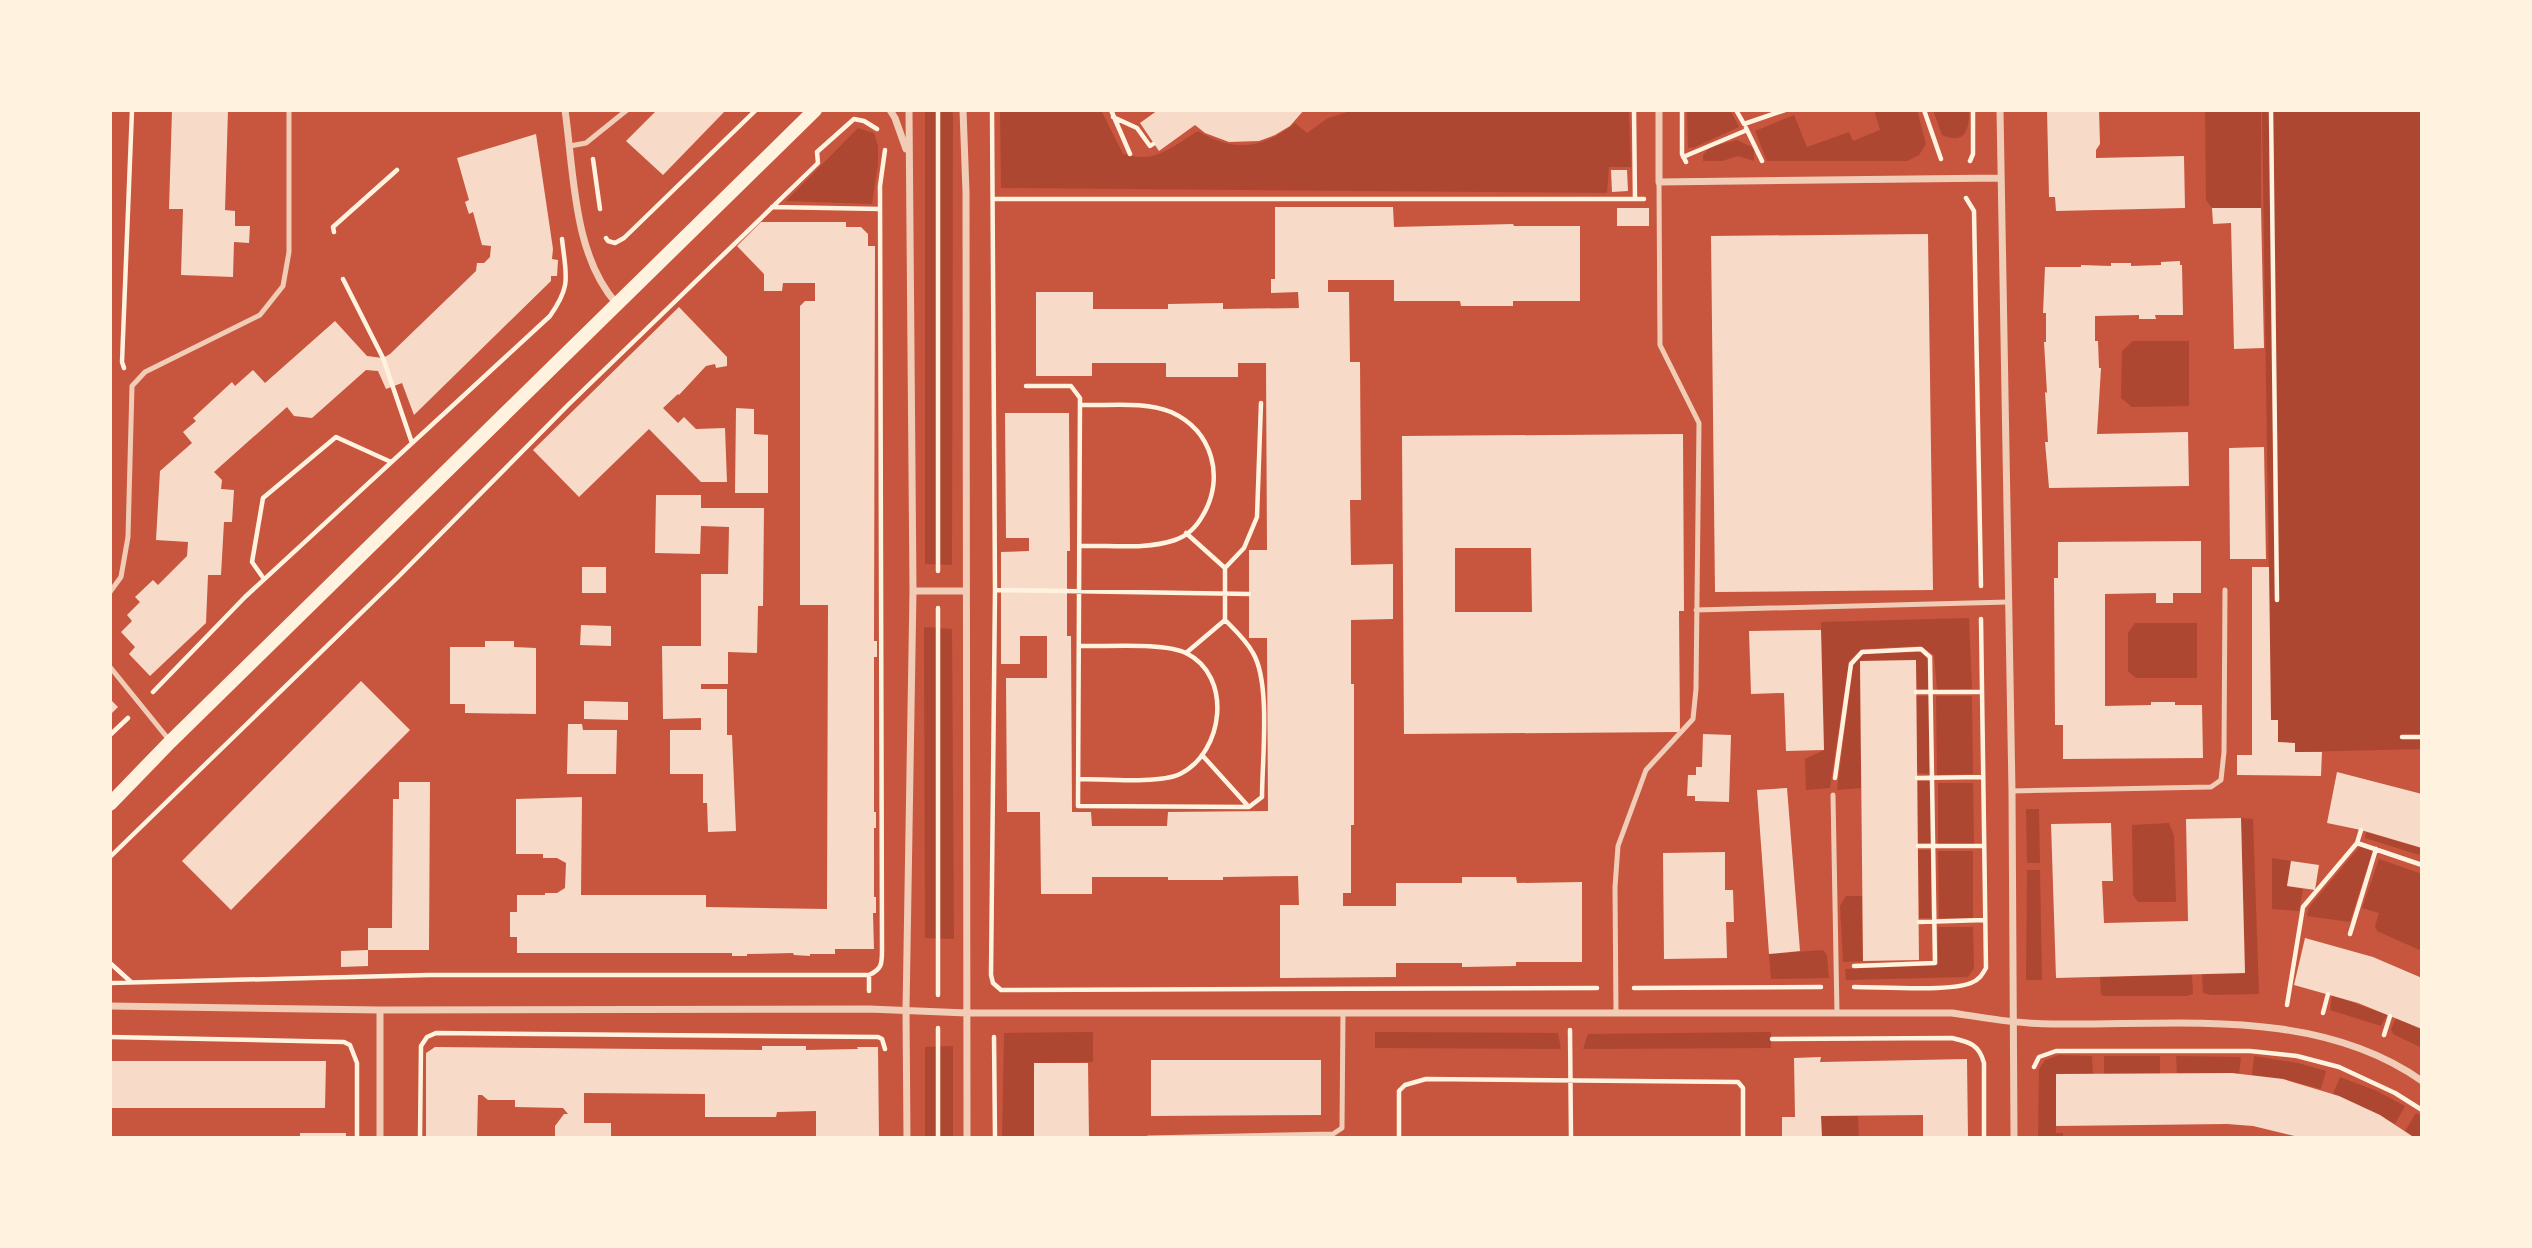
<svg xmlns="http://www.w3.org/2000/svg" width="2532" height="1248" viewBox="0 0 2532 1248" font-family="'Titillium Web',sans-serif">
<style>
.green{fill:#ae4732}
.building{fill:#f7dbc8;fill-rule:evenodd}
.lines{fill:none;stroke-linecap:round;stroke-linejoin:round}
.path{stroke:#fff3e0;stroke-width:4.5}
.service{stroke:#f1ccb7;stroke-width:5}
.minor{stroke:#f1ccb7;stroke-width:7}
.secondary{stroke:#fff3e0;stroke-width:14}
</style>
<rect width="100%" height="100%" fill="#c8553d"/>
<path class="green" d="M925 110H952L953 116 952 565 925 564Z
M1000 110H1101L1123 154C1156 164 1171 147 1198 131 1235 153 1263 149 1295 123L1307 133 1328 118 1354 110H1629L1631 167H1609L1607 193 1001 188Z
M1687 110H1730L1739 127 1695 147 1688 148Z
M1874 110H1917L1926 144 1919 155 1907 161H1767L1755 131 1794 115 1807 147 1849 132 1853 141 1880 130Z
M1933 110H1969C1969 130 1966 145 1942 135Z
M2205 110H2261V208H2212L2206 200Z
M2262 110H2422V749L2295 752V743L2278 742 2271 720Z
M858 128 874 133 878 146V164L872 204 786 201Z
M1737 140 1754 148V161L1738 156 1722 161H1703V155L1710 147Z
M2133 341H2189V406L2132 407 2121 398 2122 351Z
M1969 618 1972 689 1937 690 1934 655 1920 646 1862 649 1849 661 1830 788 1806 790 1805 759 1824 750 1821 622Z
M2135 623H2197V678H2136L2128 671V633Z
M924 627 952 629 954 939 925 938Z
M1922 652 1928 659 1929 689H1917L1915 660 1860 661 1861 788 1837 790 1853 665 1863 653Z
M1916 696H1929L1931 774 1917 773Z
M1936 696H1972L1973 774 1937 775Z
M1918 781H1932L1931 843H1917Z
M1938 783H1973L1974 844 1938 845Z
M2026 809H2039L2040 863H2027Z
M2241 818 2253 819 2259 994 2211 995 2203 993 2202 974 2245 973Z
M2169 823 2174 836 2176 902H2138L2133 895 2132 825Z
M2366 832 2421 848 2419 855 2365 838Z
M2361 845 2373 850 2350 922 2307 916 2309 907Z
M1918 850H1931V918H1919Z
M1938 851H1973V918H1939Z
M2272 858 2291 861 2287 886 2303 889 2299 911 2272 909Z
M2379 859 2422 874V951L2377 931 2375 926 2379 913 2362 908Z
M2027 870H2040L2042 980H2026Z
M1846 896H1862L1863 961 1843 962 1840 906Z
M1938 927H1973L1974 968 1968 977 1846 980 1845 969 1938 965Z
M1823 950 1827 955 1829 978 1771 979 1769 954Z
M2192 975 2193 994 2187 996H2103L2101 994 2100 977Z
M2332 995 2387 1015 2381 1026 2330 1010Z
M2396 1018 2422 1030V1048L2393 1034 2391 1029Z
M1093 1032V1062L1034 1063V1138H1002L1004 1033Z
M1375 1032 1558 1033 1561 1049 1375 1048Z
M1771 1032V1048L1583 1049 1588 1034Z
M953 1046V1138H925V1047Z
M2059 1055 2092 1056 2093 1074H2056V1133H2063V1138H2038L2039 1069 2045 1060Z
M2104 1056H2160V1074H2104Z
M2176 1056 2241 1057 2239 1074H2177Z
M2254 1056 2298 1063 2326 1071 2321 1089 2283 1079 2252 1075Z
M2340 1077 2377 1091 2405 1106 2395 1124 2333 1094Z
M2416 1113 2422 1116V1138H2415L2405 1131Z
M1821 1116H1858L1859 1138H1822Z"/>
<path class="building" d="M172 110H228L225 210 235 211V226H250L249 243 234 242 233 277 181 275 183 209H169Z
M657 110H726L663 175 626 141Z
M1158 110H1304L1290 126 1275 135 1259 141 1229 142 1205 133 1195 125 1159 151 1140 123Z
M2047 110H2099L2100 144 2096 150V158L2184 156 2185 208 2056 211 2055 197H2049Z
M536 134 553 249 552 259 558 260 557 276H551V281L414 415 402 383 386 389 378 371 366 370 312 418 294 416 287 407 214 472 222 480 221 489 234 490 232 522H224L221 575H208L206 623 150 676 129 654 135 647 121 632 132 621 127 615 140 602 135 597 153 580 158 585 187 556 188 542 156 540 160 471 192 443 183 432 196 421 193 418 232 382 235 386 253 370 265 383 335 321 367 356 383 358 390 354 476 271 477 263H484L490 257 491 246 482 245 473 212 469 214 465 202 469 200 457 158Z
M1611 170H1627L1628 191 1612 192Z
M1275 207H1393L1394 227 1513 224 1514 226H1580V301H1513V306H1461L1460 301H1394V280H1328V292H1349L1350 362H1360L1361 500H1350L1351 565 1393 564V619L1351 620V684H1354V825H1351V893H1343V906H1396V883H1462V877H1516L1517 883 1582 882V962H1516V966L1462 967V963H1396V977L1280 978V905H1299L1298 876 1223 877V880H1168V877H1092V894H1041L1040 812H1007L1006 678H1047V636H1020V664H1001V552L1029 551V538H1006L1005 413H1069L1070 551H1067V636H1071L1072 812H1091L1092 826H1167L1168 812 1268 811 1267 638H1249V550H1267L1266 363H1238V377H1166V363H1092V376H1036V292H1093V309H1168V304L1223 303V309L1299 308 1298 292 1271 293V279H1275Z
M1617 208H1649V226H1617Z
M2212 208H2261L2264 348 2234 349 2231 223 2213 224Z
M761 222H846V227H861L868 234V246H875L874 641H877V657H874V812H876V828H874V897H876V913H873L874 949H835V954H810V956L794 955 793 953 747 954V956H732V953H517V937H510V912H517V895H545V893H557L565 888 566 863 557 858H543V854H516V799L582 797 581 895H706V907L827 909 828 605H800V306L805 301H815V283H783L782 291H764V274L737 246Z
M1928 234 1933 590 1715 592 1711 236Z
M2180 261V265H2182L2183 315H2155L2156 319H2139V315L2095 316V341H2098L2099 368H2101L2097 434 2188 432 2189 486 2049 488 2045 442H2048L2045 392 2047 393 2044 342H2046V313H2043L2045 267H2081V265L2111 266V263H2131V266L2161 265V262Z
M679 307 727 357V366L716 368 715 364 706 366 679 395 678 394 663 408 678 423 684 417 696 429 725 428 727 482H701L649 429 579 497 533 450Z
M736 408 754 409V434L768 435V493H735Z
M1683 434 1684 611H1679L1680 732 1404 734 1402 436ZM1455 548H1531L1532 612H1455Z
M2264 447 2266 559H2230L2229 448Z
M656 495H701V508H764L763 606H758L757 653 728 652V684H701V689H727V735H732L736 831 708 832 707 803H703V774H670V730H701V718L663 719 662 646H701V574H728L729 527 701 526 700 554 655 553Z
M2201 541V593H2173V603H2156V593L2105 594V706L2151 705V702H2175V705H2202L2203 758 2063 759V725H2055L2054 578H2058V542Z
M582 567H606V593H582Z
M2252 567H2269L2271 720H2278V742L2295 743V752H2322L2321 776 2237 775V755H2252Z
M581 625 611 626V646L580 645Z
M1821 630 1824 750 1786 751 1784 693 1751 694 1749 631Z
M485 641H514V647L536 648V714L465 713V704H450V647H485Z
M1916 660 1919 960 1863 961 1860 661Z
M361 681 410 730 231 910 182 861Z
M110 699 118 707 110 715Z
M584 701 628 702V720L584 719Z
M568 724H582L583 730H617L616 774H567Z
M1703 734 1731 735 1729 802 1695 801V796H1687L1688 775H1696V767H1702Z
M2337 772 2422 794V848L2361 830 2327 823Z
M399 782H430L429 950H368V966L341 967V951L368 950V928H392L393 799H399Z
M1787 788 1800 951 1769 954 1757 790Z
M2241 818 2245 973 2056 978 2051 824 2111 823 2113 881H2102L2104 923 2188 921 2186 819Z
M1725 852V890H1733L1734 922H1726L1727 958 1664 959 1663 853Z
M2291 861 2319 865 2315 890 2287 886Z
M2305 938 2373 957 2422 978V1029L2358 1003 2294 985Z
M762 1046H806V1050L858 1049 857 1047H878L879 1138H816V1111L777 1112 776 1117H705V1094L584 1093V1123H611V1137L555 1138V1126L564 1114H568L563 1108 515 1107V1100H488L482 1095H478L477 1138H426V1053L435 1047 762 1050Z
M1821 1057 1820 1062 1967 1059 1968 1138H1923V1115L1821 1116 1822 1138H1782V1117H1795L1794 1058Z
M1151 1060H1321V1115L1151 1116Z
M110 1061H326L325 1108H110Z
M1034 1063H1088L1089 1138H1034Z
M2232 1073 2283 1079 2339 1096 2380 1115 2415 1138H2303L2253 1126 2227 1124 2056 1126V1074Z
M300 1133H346V1138H300Z"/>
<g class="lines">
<path class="path" d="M938 110V571
M992 110 995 590 991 975 993 983 1001 990 1597 988
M1111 110 1130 154
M1634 110 1635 199
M1682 110V154L1686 162
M1736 110 1744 124 1785 110
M1924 110 1941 159
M2271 110 2277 600
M1113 117 1137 128 1150 146 1153 144
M1746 128 1762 161
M1683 157 1747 130
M593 159 600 209
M1970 161 1973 154V110
M1966 198 1974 211 1981 586
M993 199H1644
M772 207 880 209
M334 232 333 227 397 170
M606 238 608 241 615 243 624 238 756 110
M343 279 383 358 412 443
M124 368 122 362 132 110
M1026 386H1071L1080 398 1078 806 1249 807 1262 797C1262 761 1271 683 1253 653 1246 640 1235 630 1225 620V568L1244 548 1257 517 1261 403
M1186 533 1225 568
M1079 546C1110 545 1146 550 1175 540 1187 536 1197 526 1203 515 1225 478 1213 431 1171 412 1144 401 1109 406 1080 405
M264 579 252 562 263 498 336 437 391 462
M995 590 1249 594
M1079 646C1105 647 1163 642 1186 653 1233 676 1224 752 1180 774 1159 784 1104 779 1079 779
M1186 653 1225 620
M153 692 245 597 550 316C572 285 566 276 562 239
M1916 692H1981
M110 735 128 718
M2402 737H2422
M1202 755 1248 806
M1835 778 1851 664 1862 652 1921 649 1930 657 1935 963 1854 966
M1917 778 1982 777
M2357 843 2422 865
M1918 846H1984
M110 857 398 577 568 405 818 163 817 152 854 119 864 121 877 129
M1919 922 1985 920
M2350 934 2376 849
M110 963 130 981
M110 983 429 975H869C882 969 882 964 882 950L880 186 885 150
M1854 987C1881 987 1949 992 1971 983 1979 980 1982 975 1986 968L1981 619
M1634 988 1821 987
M869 991V975
M938 995V608
M2287 1005 2303 907 2357 843 2361 830
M2323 1013 2328 994
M938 1028V1138
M1570 1030 1571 1138
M2384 1035 2390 1016
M110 1037 344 1042 350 1045 357 1063V1138
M994 1037 995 1138
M1772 1039 1952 1038C1969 1042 1979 1044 1984 1063V1138
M2034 1067 2039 1057 2056 1051H2250L2297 1056 2339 1067 2395 1093 2422 1110
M420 1138 421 1046 427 1037 436 1033 878 1037 882 1039 885 1049
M1399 1138V1091L1405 1085 1426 1079 1738 1082 1743 1088V1138"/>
<path class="service" d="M570 146 586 143 627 110
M110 592 121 577 128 537 132 386 145 372 260 315 283 286 289 252V110
M1696 610 2008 602
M110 667 170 741
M2012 791 2211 787 2221 780 2224 752 2225 590
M1833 795 1837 1013
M1616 1012 1615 887 1618 846 1646 770 1693 719 1696 689 1699 423 1660 345 1659 182
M1148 1138 1333 1134 1342 1128 1343 1013"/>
<path class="minor" d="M565 110C574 173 573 254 616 303
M890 110 895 118 906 149
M963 110 966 192 967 1138
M1659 110V182L2000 178
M2000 110 2012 791 2014 1138
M913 591H966
M110 1006 380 1010 869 1009 967 1013H1952C1985 1018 2019 1024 2053 1024 2175 1026 2316 1006 2422 1081
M380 1010V1138
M907 1138 906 1010 913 591 909 110"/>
<path class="secondary" d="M110 804 170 742 815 110"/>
</g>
<rect width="2532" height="1248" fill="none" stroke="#fff3e0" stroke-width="224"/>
</svg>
